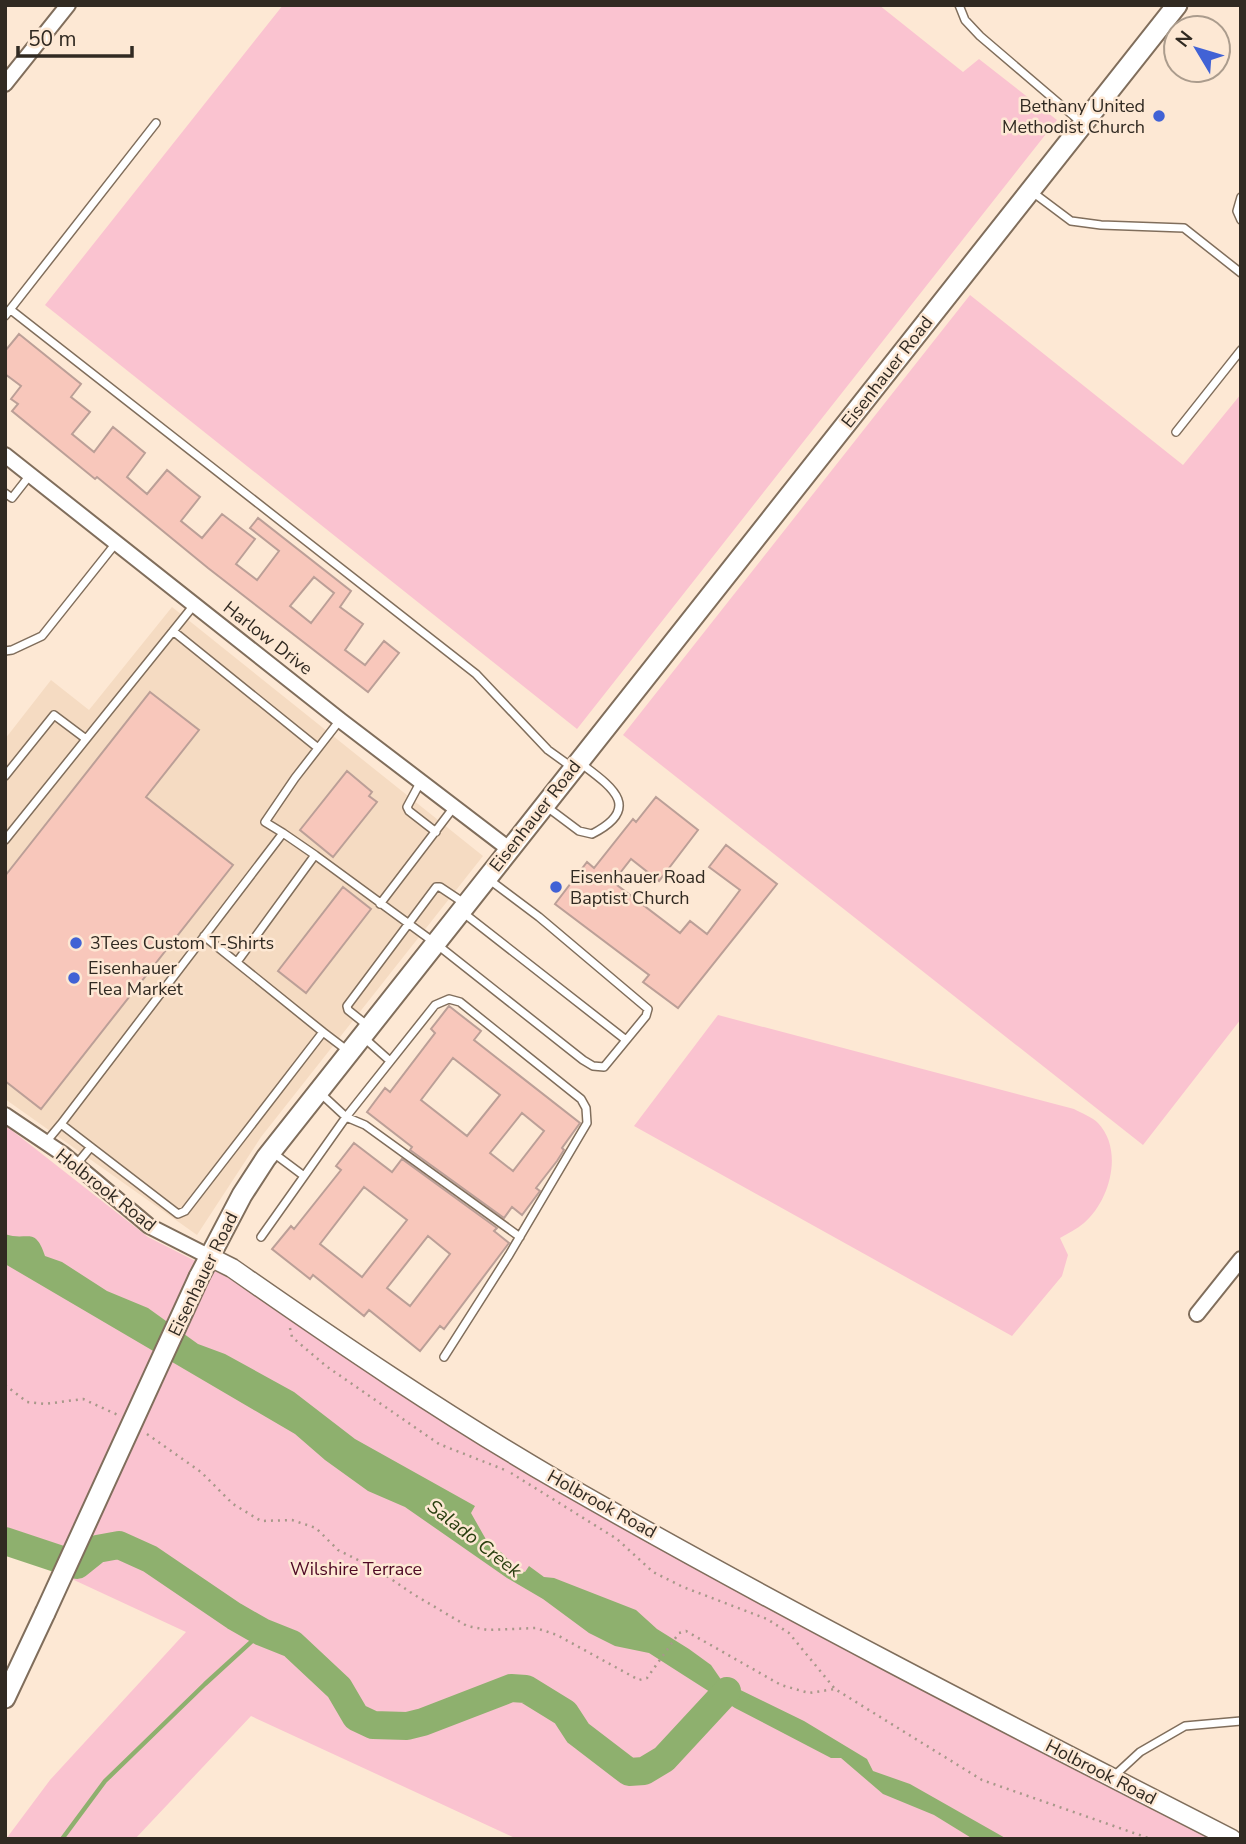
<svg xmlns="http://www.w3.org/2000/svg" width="1246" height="1844" viewBox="0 0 1246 1844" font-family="'Nunito Sans',sans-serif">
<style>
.built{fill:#f5dbc2}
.green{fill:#fac3d0}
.water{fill:#8eb06e}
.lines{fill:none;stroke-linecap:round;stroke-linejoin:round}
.stream{stroke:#8eb06e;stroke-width:4.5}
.river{stroke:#8eb06e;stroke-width:28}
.building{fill:#f8c7bb;stroke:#bb9f97;stroke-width:2;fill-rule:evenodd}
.service-casing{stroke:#806e5c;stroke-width:10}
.minor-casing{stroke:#806e5c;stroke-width:18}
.tertiary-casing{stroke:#806e5c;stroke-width:21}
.secondary-casing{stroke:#806e5c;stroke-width:23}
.path{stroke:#a79889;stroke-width:2.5;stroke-dasharray:2 5;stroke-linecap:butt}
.service{stroke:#fff;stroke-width:7}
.minor{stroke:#fff;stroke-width:14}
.tertiary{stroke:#fff;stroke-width:18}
.secondary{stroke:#fff;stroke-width:19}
.secondary-bridge-casing{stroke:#806e5c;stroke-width:23;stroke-linecap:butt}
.secondary-bridge{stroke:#fff;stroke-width:19}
.poi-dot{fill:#4162d5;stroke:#fde8d4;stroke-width:2.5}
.labels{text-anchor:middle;stroke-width:5;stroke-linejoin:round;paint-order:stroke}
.poi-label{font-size:18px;fill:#312a22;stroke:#fde8d4;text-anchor:start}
.street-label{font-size:18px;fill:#312a22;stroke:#fde8d4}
.park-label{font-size:18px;fill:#4e0824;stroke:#fde8d4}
.water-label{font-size:19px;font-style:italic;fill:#283e0e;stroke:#fde8d4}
</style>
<rect width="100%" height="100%" fill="#fde8d4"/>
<path class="built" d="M172 607 483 856 261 1137 197 1235 5 1099V739L51 680 89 710Z"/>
<path class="green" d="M283 5H879L963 72 979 59 1057 120 577 729 45 305Z
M970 295 1183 465 1241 394V1019L1143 1145 623 735Z
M718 1015 1074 1109C1081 1113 1092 1117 1098 1123 1124 1150 1110 1201 1084 1223 1077 1229 1068 1233 1060 1238L1068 1255 1062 1276 1012 1336 634 1126Z
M5 1125 148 1237 227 1277 375 1373 962 1707 1211 1839H517L251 1716 135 1839H6L50 1780 186 1632 5 1548Z"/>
<path class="water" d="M5 1234C27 1242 35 1225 45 1256L62 1262 107 1291 148 1308 198 1344 225 1354 294 1392 355 1439 475 1506 471 1513 488 1543 502 1553 517 1569 525 1572 529 1566 544 1577 554 1578 636 1610 657 1629 689 1649 711 1665 722 1681 804 1721 867 1759 873 1771 910 1784 1007 1839H973L934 1815 883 1794 841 1758H831L735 1708 649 1653 615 1646 589 1633 543 1599 507 1578 405 1507 368 1491 325 1460 295 1434 5 1264Z"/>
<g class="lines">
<path class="stream" d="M62 1839 105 1781 205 1684 262 1632"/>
<path class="river" d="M5 1541 77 1565 97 1549 119 1545 150 1559 234 1616 262 1632 292 1644 339 1688 356 1717 373 1725 407 1726 423 1722 511 1688 526 1689 565 1713 578 1733 629 1772 644 1771 664 1759 727 1691"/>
</g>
<path class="building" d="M19 334 81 384 71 397 90 412 72 434 94 452 113 427 128 439 145 453 127 477 147 494 167 470 185 485 200 497 181 521 202 538 222 514 255 539 236 564 257 580 279 551 250 528 258 518 351 591 340 607 363 624 345 650 365 665 384 641 399 653 368 692 208 568 97 477 95 479 12 411 18 404 11 399 21 386 5 374V351ZM314 577 334 593 311 623 290 606Z
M150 692 199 730 146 797 233 865 41 1109 5 1081V876Z
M347 771 372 792 369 796 377 802 333 857 300 830Z
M656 797 698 830 659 881 631 859 613 882 680 933 690 921 707 934 740 890 709 867 726 845 777 884 678 1008 643 982 649 975 555 904 587 862 594 868 633 819 636 822Z
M343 887 371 909 306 993 278 971Z
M449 1006 481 1031 474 1040 580 1123 562 1148 564 1150 557 1161 536 1188 540 1191 522 1215 512 1207 504 1218 410 1150 412 1147 367 1112 385 1088 390 1092 435 1033 431 1029ZM453 1058 500 1095 467 1136 421 1100ZM522 1113 544 1131 513 1171 490 1153Z
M354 1143 392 1172 402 1159 497 1228 494 1231 509 1243 444 1329 440 1326 420 1351 369 1310 364 1316 313 1275 310 1279 272 1249 291 1226 294 1229 341 1170 336 1166ZM364 1187 407 1220 362 1277 320 1244ZM428 1236 450 1254 410 1306 387 1288Z"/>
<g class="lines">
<g class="service-casing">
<path id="service" d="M959 5 965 20 980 36 1083 124
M1031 191 1071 221 1101 225 1184 228 1241 273
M1241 197 1237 211 1241 220
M11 310 476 674 548 750 573 768
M5 316 156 123
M1176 432 1241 350
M5 493 12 498 30 475
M173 631 318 748
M5 651 12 650 42 636 116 543
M5 776 54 715 86 739
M421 781 407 807 409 811 436 832
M547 807 579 831 592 834C645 807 609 785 579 762
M283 833 265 822 295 778 340 720
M5 840 194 605
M315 855 283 833 61 1124 178 1214 185 1211 323 1032 348 1051
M380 904 454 807
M461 911 626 1040
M204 936 323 1032
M237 962 315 855 435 943 583 1060 593 1066 604 1067 646 1016 648 1009 539 917 487 878
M368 1026 348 1010 347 1006 436 887H440L464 903
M362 1036 390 1061
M318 1091 346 1117 365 1125 520 1237
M46 1142 61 1124
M272 1152 304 1176
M76 1165 90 1148
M261 1237 346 1117 435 1005 449 999 460 1002 581 1099 586 1108 587 1123 509 1255 444 1357
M1113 1777 1140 1752 1185 1726 1241 1721"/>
</g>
<g class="minor-casing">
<path id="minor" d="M5 84 68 5
M5 455 340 720 509 849
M5 1115 63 1154 149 1226 208 1256
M1197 1314 1241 1259"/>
</g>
<g class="tertiary-casing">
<path id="tertiary" d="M208 1256 232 1268C338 1342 445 1415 557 1480 778 1607 1005 1723 1232 1839"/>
</g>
<g class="secondary-casing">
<path id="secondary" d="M199 1277 242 1195 266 1158 1177 5
M5 1698 45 1613"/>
</g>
<path class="path" d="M290 1328 292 1337 326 1366 439 1444 505 1470
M5 1385 27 1402 45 1404 83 1399 118 1415
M147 1434 201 1472 233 1504 261 1521 292 1520 316 1528 338 1550 378 1570 413 1594 467 1626 488 1630 536 1628 557 1635 639 1680 647 1678 679 1633 686 1631 781 1685 809 1693 835 1689 982 1780 1151 1839
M511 1473 617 1539 653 1572 683 1587 767 1619 789 1633 835 1689"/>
<use href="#service" class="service"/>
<use href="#minor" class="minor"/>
<use href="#tertiary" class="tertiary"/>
<use href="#secondary" class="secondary"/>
<g class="secondary-bridge-casing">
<path id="secondary-bridge" d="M45 1613 199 1277"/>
</g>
<use href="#secondary-bridge" class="secondary-bridge"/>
</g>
<g class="poi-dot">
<circle cx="1159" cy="116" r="7"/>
<circle cx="556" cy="887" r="7"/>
<circle cx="76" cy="943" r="7"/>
<circle cx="74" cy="978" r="7"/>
</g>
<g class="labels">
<g class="poi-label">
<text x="1145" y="112" text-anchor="end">Bethany United<tspan x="1145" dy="21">Methodist Church</tspan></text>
<text x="570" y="883">Eisenhauer Road<tspan x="570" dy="21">Baptist Church</tspan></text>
<text x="90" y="949">3Tees Custom T-Shirts</text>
<text x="88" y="974">Eisenhauer<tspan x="88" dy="21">Flea Market</tspan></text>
</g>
<g class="street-label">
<text transform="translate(887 372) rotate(-52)" y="6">Eisenhauer Road</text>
<text transform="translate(268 638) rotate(38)" y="6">Harlow Drive</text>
<text transform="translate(535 816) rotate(-52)" y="6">Eisenhauer Road</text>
<text transform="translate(106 1190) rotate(38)" y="6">Holbrook Road</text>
<text transform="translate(203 1274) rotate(-64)" y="6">Eisenhauer Road</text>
<text transform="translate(602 1504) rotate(29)" y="6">Holbrook Road</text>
<text transform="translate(1101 1772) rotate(27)" y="6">Holbrook Road</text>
</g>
<g class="park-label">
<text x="356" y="1575">Wilshire Terrace</text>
</g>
<g class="water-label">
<text transform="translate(475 1538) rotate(38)" y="7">Salado Creek</text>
</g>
</g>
<rect width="1246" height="1844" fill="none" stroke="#312a22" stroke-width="14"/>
<g transform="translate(1197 49) rotate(308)"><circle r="33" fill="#fde8d4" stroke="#ab9c8d" stroke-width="2"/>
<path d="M0-5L12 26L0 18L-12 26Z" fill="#4162d5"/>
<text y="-10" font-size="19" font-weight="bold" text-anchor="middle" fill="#312a22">N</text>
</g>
<path d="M18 46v10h114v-10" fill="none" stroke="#312a22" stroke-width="3.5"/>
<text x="28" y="46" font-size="21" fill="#312a22" stroke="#fde8d4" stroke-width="5" paint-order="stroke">50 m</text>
</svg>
